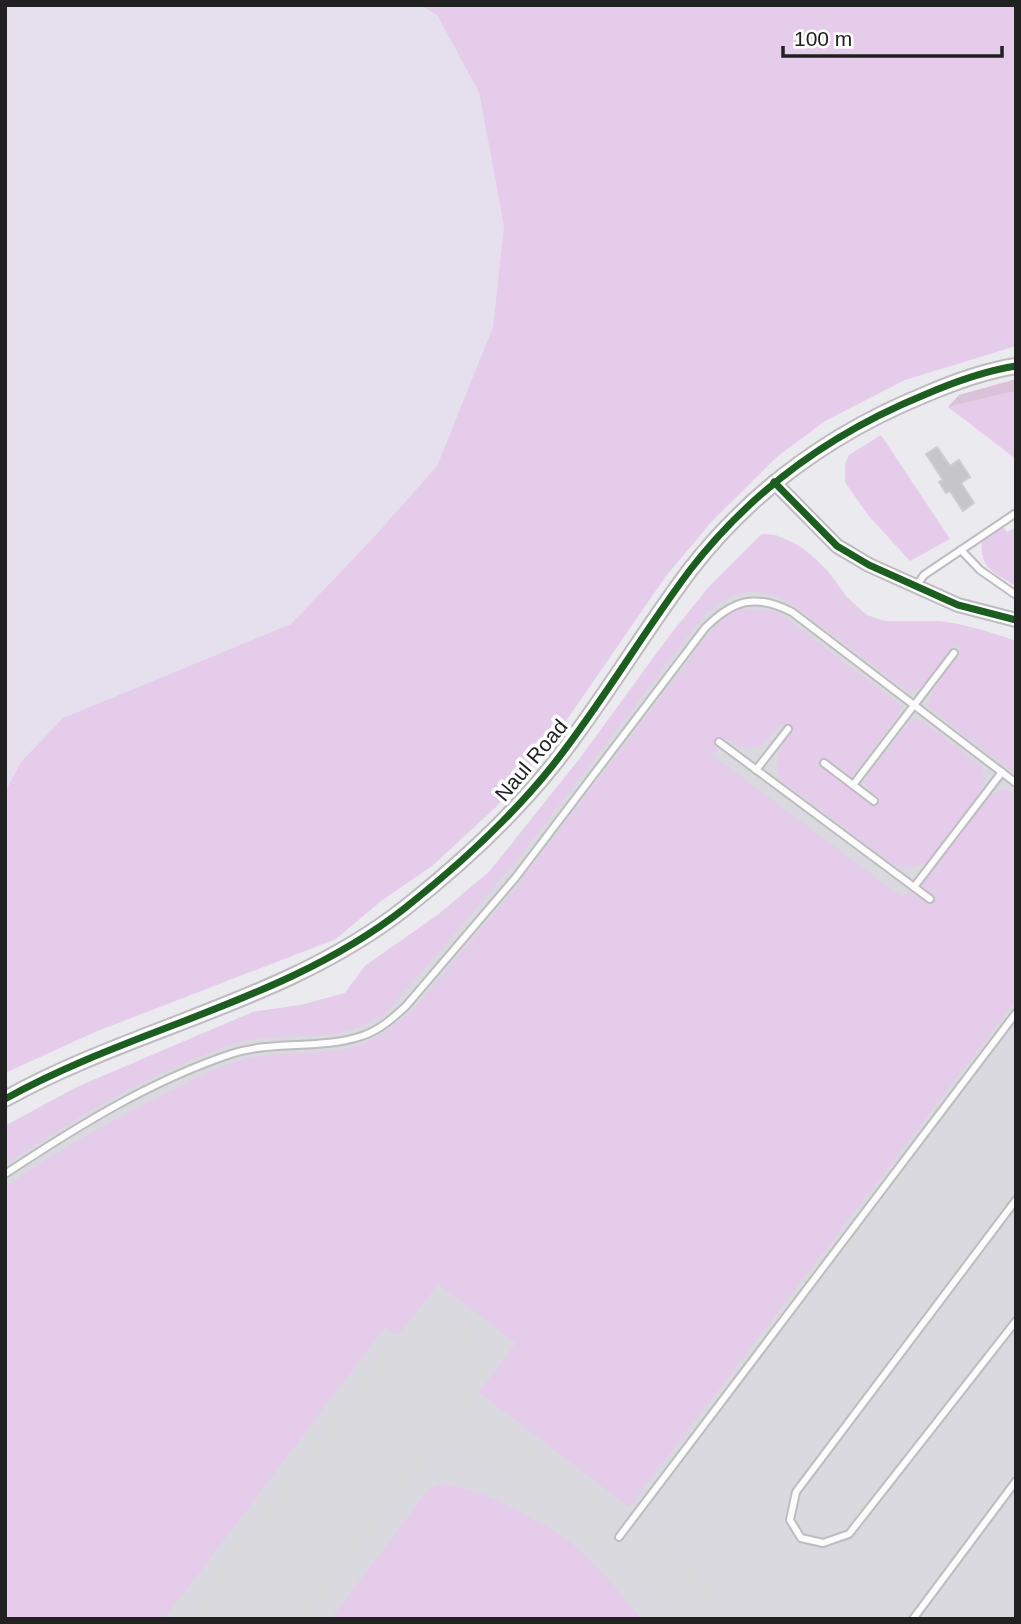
<svg xmlns="http://www.w3.org/2000/svg" width="1021" height="1624" viewBox="0 0 1021 1624" font-family="Helvetica,sans-serif">
  <style>
    .airport { fill: #d9d9df }
    .farmland { fill: #e5dfee }
    .grass { fill: #e5ccea }
    .forest { fill: #dac2d9 }
    .lines { fill: none; stroke-linecap: round; stroke-linejoin: round }
    .taxiway { stroke: #dadadd; stroke-width: 38 }
    .runway { stroke: #dadadd; stroke-width: 98 }
    .building { fill: #c6c6ca; stroke: #ccccd2; stroke-width: 2 }
    .service-casing { stroke: #bdbdbf; stroke-width: 10 }
    .minor-casing { stroke: #bdbdbf; stroke-width: 16 }
    .tertiary-casing { stroke: #bdbdbf; stroke-width: 18 }
    .service { stroke: #fcfcfd; stroke-width: 6 }
    .minor { stroke: #fcfcfd; stroke-width: 12 }
    .tertiary { stroke: #fcfcfd; stroke-width: 14 }
    .cycleway-casing { stroke: #fff; stroke-width: 11 }
    .cycleway { stroke: #1b5e20; stroke-width: 7 }
    .labels { text-anchor: middle; dominant-baseline: central; stroke-width: 7; stroke-linejoin: round; paint-order: stroke }
    .street-label { font-size: 21px; fill: #212121; stroke: #fff }
  </style>
  <rect width="100%" height="100%" fill="#eaeaef"/>
  <!-- airport -->
  <path class="airport" d="M762 534 776 535 801 547 827 570 847 597 867 615 884 621H940L1016 641V1619H5V1126L77 1087 253 1012 301 1005 345 993 365 966 439 914 490 871 581 757 670 635 709 587Z"/>
  <!-- farmland -->
  <path class="farmland" d="M5 5H420L437 15 479 92 504 225 493 327 437 466 375 536 291 624 63 718 21 762 5 792Z"/>
  <!-- grass -->
  <g class="grass">
    <path d="M420 5H1016V346L905 380 825 421 778 456 713 520 666 576 546 750 496 807 432 866 381 901 336 939 95 1032 5 1073V792L21 762 63 718 291 624 375 536 437 466 493 327 504 226 479 92 437 15Z"/>
    <path d="M1016 391V459L948 407Z"/>
    <path d="M881 435 950 539 910 561 868 515 845 482V464L849 455Z"/>
    <path d="M1003 527 1007 532 1016 527V586C996 573 979 569 982 542Z"/>
    <path d="M762 534C788 535 813 553 829 574 840 588 852 608 869 616 891 626 915 620 938 621 961 623 994 633 1016 641V774L932 710 929 705 932 691 962 650 955 645 924 685 910 693C885 674 860 655 836 637 791 603 756 567 704 615L518 859 387 1012C375 1020 362 1027 348 1031 312 1040 273 1032 237 1043 159 1067 73 1119 5 1165V1126L77 1087 253 1012 301 1005 345 993 365 966 439 914 490 871 581 757 670 635 709 587Z"/>
    <path d="M742 609 773 611 786 618 903 707 887 731 852 776 828 759 821 766 871 804 877 796C870 791 864 787 866 777L911 721 919 719 981 766 985 778 981 791 928 861 911 868 893 865 779 778C773 758 780 748 792 733L781 724 760 747 743 749 725 738 712 755 903 898 907 893H915L990 796 997 791 1005 789 1016 795V1000L629 1507 479 1392 516 1343 438 1284 398 1336 385 1327 164 1619H5V1187C55 1152 107 1123 161 1096 183 1085 205 1073 228 1064 263 1050 302 1056 339 1050 368 1046 391 1030 412 1011L516 888 715 626 727 614Z"/>
    <path d="M441 1484C482 1488 539 1519 572 1544 597 1563 621 1594 641 1619H331L429 1489Z"/>
  </g>
  <!-- forest -->
  <path class="forest" d="M1016 379V391L948 407 959 395Z"/>
  <g class="lines">
    <!-- taxiway -->
    <path class="taxiway" d="M365 1459C413 1435 444 1416 497 1443L674 1579 696 1604 703 1619"/>
    <!-- runway -->
    <path class="runway" d="M244 1619 434 1368"/>
  </g>
  <!-- building -->
  <path class="building" d="M937 447 950 466 959 460 970 477 961 483 974 503 963 511 950 491 946 493 939 482 943 480 926 454Z"/>
  <g class="lines">
    <!-- service casing -->
    <g class="service-casing">
      <g id="service">
        <path d="M961 550 980 570 1016 595"/>
        <path d="M916 586 924 575 1016 513"/>
        <path d="M719 742 930 899"/>
        <path d="M824 763 874 801"/>
        <path d="M756 770 788 729"/>
        <path d="M853 785 954 653"/>
        <path d="M914 887 1002 772"/>
        <path d="M5 1174C76 1127 150 1081 231 1054 273 1040 320 1050 362 1036 380 1030 393 1018 406 1006L516 877 705 628C733 600 755 593 792 612L1016 783"/>
        <path d="M1016 1200 796 1492 790 1520 801 1538 823 1543 849 1534 1016 1321"/>
        <path d="M619 1537 1016 1013"/>
        <path d="M913 1619 1016 1481"/>
      </g>
    </g>
    <!-- minor casing -->
    <g class="minor-casing">
      <path id="minor" d="M774 482 837 546 869 565 958 605 1016 620"/>
    </g>
    <!-- tertiary casing -->
    <g class="tertiary-casing">
      <path id="tertiary" d="M5 1099C134 1027 287 1001 405 908 458 866 510 819 553 765 602 703 642 634 690 570 752 490 831 433 924 395 954 382 984 371 1016 366"/>
    </g>
    <!-- service -->
    <use href="#service" class="service"/>
    <!-- minor -->
    <use href="#minor" class="minor"/>
    <!-- tertiary -->
    <use href="#tertiary" class="tertiary"/>
    <!-- cycleway casing -->
    <g class="cycleway-casing">
      <g id="cycleway">
        <path d="M774 482 837 546 869 565 958 605 1016 620"/>
        <path d="M5 1099C134 1027 287 1001 405 908 458 866 510 819 553 765 602 703 642 634 690 570 752 490 831 433 924 395 954 382 984 371 1016 366"/>
      </g>
    </g>
    <!-- cycleway -->
    <use href="#cycleway" class="cycleway"/>
  </g>
  <g class="labels">
    <!-- street labels -->
    <g class="street-label">
      <text transform="translate(531 760) rotate(-50)">Naul Road</text>
    </g>
  </g>
  <!-- border -->
  <rect width="1021" height="1624" fill="none" stroke="#212121" stroke-width="14"/>
  <!-- scale -->
  <path d="M783 46v10h219v-10" fill="none" stroke="#212121" stroke-width="3.5"/>
  <text x="794" y="46" font-size="21" fill="#212121" stroke="#ffffff" stroke-width="5" paint-order="stroke">100 m</text>
</svg>
